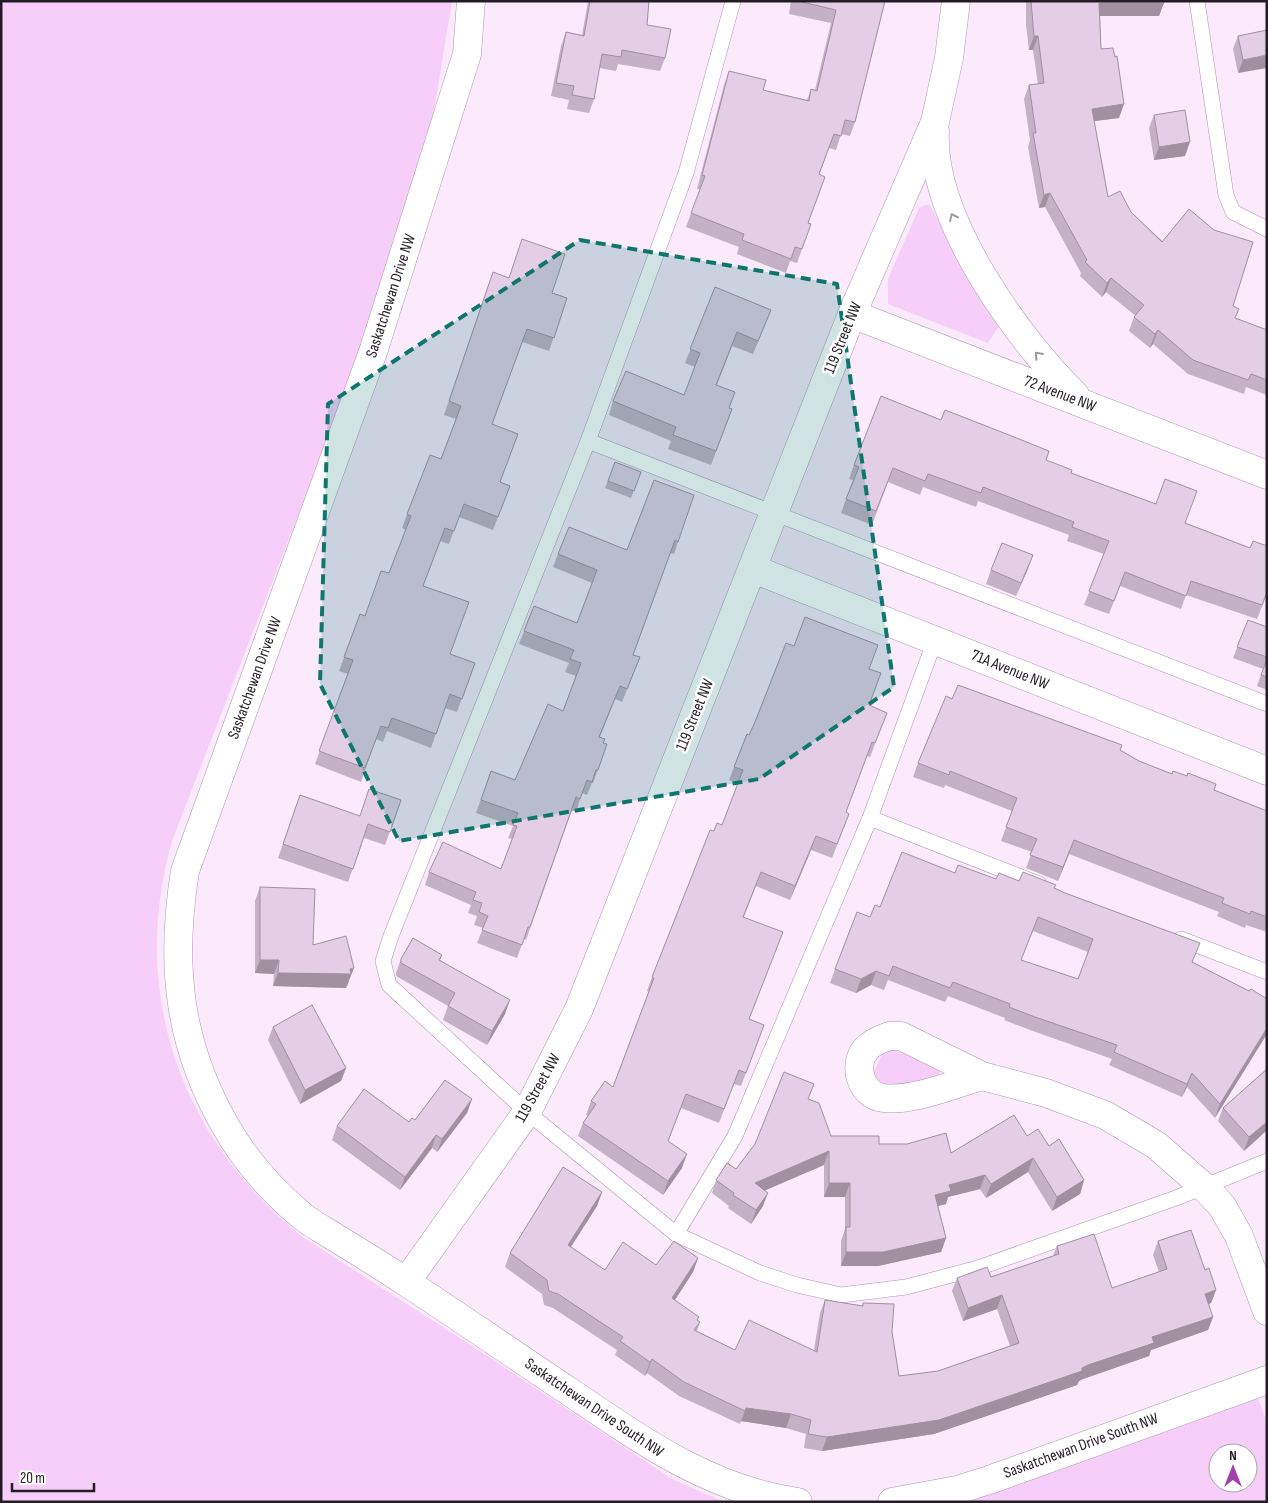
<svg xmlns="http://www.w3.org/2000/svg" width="1268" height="1503" viewBox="0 0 1268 1503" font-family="'Sofia Sans Condensed',sans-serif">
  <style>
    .green { fill: #f7cefa; fill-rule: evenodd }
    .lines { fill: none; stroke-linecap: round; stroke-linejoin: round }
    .lane-casing { stroke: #ad98ae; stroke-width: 16 }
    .street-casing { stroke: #ad98ae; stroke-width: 29 }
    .lane { stroke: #fff; stroke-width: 15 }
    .street { stroke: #fff; stroke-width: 28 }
    .wall { fill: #c4b1c5; fill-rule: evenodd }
    .shaded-wall { fill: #a090a0 }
    .building { fill: #e4cee5; stroke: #a090a0; fill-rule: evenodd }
    .oneway { stroke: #9c999c }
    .marked { fill: #0f766e; fill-opacity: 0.2; stroke: #0f766e; stroke-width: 4; stroke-dasharray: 10 6; stroke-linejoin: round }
    .labels { text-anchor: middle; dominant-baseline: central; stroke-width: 5; stroke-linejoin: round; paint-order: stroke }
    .street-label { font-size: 16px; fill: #241c24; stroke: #fff }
  </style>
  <rect width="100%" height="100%" fill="#fbe9fc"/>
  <!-- green -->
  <g class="green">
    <path d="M1 1H452L432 123 383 296 172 841C129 993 180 1137 301 1236L480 1351 672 1479 724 1502H1Z"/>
    <path d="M925 205H930L961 266 999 326 988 343 888 304V279L919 208Z"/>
    <path d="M890 1049 907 1054 939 1070 940 1074 897 1090 880 1087 873 1074 883 1052Z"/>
    <path d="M1258 1398 1267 1423V1502H961ZM1218 1453H1248V1483H1218Z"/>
  </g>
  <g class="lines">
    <!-- lane casing -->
    <g class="lane-casing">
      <g id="lane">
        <path d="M733 1 686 173 588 441 391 936 383 961 389 985 527 1112 676 1234 760 1273 797 1285 841 1295 906 1287 978 1268 1176 1198 1267 1161"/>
        <path d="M1197 1 1226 195 1233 212 1267 229"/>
        <path d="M588 441 1267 704"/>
        <path d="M870 818 1039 884"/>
        <path d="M1181 939 1267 972"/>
        <path d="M676 1234 735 1136 870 818 935 640"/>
      </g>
    </g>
    <!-- street casing -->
    <g class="street-casing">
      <g id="street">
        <path d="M471 1 467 54 374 349 185 871C170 964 178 1044 226 1127 245 1160 271 1190 301 1215 310 1223 322 1229 333 1236 357 1251 382 1266 406 1282 461 1318 516 1356 570 1392 641 1440 710 1490 798 1502"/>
        <path d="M935 131C930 217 1016 337 1075 395"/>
        <path d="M852 314 1267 475"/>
        <path d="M753 569 1267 771"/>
        <path d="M889 1036H901L982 1076C954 1084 912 1102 883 1098 861 1095 852 1066 866 1049 871 1043 881 1039 889 1036Z"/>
        <path d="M982 1076 1046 1093 1105 1115 1156 1145 1204 1187 1222 1206 1239 1236 1267 1311"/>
        <path d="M406 1282 527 1112 579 1009 852 314 935 122 949 58 956 1"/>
        <path d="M892 1502 957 1490 989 1480 1267 1380"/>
      </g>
    </g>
    <!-- lane -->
    <use href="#lane" class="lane"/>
    <!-- street -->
    <use href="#street" class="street"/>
  </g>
  <!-- wall -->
  <g class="wall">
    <path d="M580 1H649L647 25 665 58 660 71 618 64 616 71 599 68 594 99 589 113 567 109 569 100 551 96 561 46 566 32 582 35 588 2Z"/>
    <path d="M791 1H885L855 122 850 136 841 134 836 150 829 148 819 175 808 223 811 224 797 263 790 261 786 273 737 254 739 247 686 227 700 189H697L724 85 729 71 763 90 807 100 811 89 815 90 831 23 789 14Z"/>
    <path d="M1026 1H1164L1159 16H1100L1101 49 1119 118 1094 121 1108 197 1131 212 1233 306 1235 318 1267 330V395L1246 387 1244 394 1188 374 1153 344 1150 348 1129 331 1134 317 1136 316 1106 292 1102 297 1080 276 1081 273 1045 207 1039 208 1028 147 1030 140 1024 99 1029 85 1038 84 1033 50H1029L1026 25Z"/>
    <path d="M1267 30 1238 73 1233 49 1238 36Z"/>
    <path d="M1154 115 1185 156 1154 160 1149 128Z"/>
    <path d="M493 272 567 298 549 351 522 342 492 424 500 482 510 486 493 530 459 517 449 544 440 541 423 586 450 654 475 663 457 712 445 708 431 748 387 731 383 742 376 739 361 782 315 764 348 674 339 671 360 614 365 616 389 573 406 530 402 528 407 514 441 459 456 419 444 415Z"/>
    <path d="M715 287 766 323 753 354 732 346 717 385 729 408 732 409 711 465 668 449 671 441 609 415 613 401 684 395 695 367 685 363Z"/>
    <path d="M941 420 1046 460 1071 473 1185 523 1250 548 1267 546V594L1257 619 1186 595 1181 609 1120 586 1109 614 1084 605 1104 554 1067 541 1069 535 978 501 976 507 923 487 920 495 888 482 872 525 841 513 853 480 849 479 854 465Z"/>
    <path d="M615 462 641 472 631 498 605 488Z"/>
    <path d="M654 480 678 542 674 554 670 553 633 655 640 657 622 702 615 699 600 737 603 743 607 744 593 783H592L587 795 582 793 576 812 572 810 526 940 524 939 517 958 477 943 483 928 474 925 477 916 468 913 471 905 425 885 429 872 501 869 512 839 508 838 513 826 476 813 491 771 515 780 563 711 576 676 565 672 569 663 519 644 534 606 577 623 592 583 553 567 558 554 627 550Z"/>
    <path d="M1033 555 1016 596 986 584 991 570Z"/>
    <path d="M1248 620 1267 627V690L1257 686 1263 669 1233 658Z"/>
    <path d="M870 669 869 706 887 713 870 757 867 756 846 812 849 814 832 858 811 850 790 900 756 886 744 917 749 1019 764 1025 741 1086 734 1084 719 1123 681 1108 668 1142 682 1168 663 1195 578 1136 583 1123 588 1116 586 1115 591 1101 613 1087 649 992 647 991 652 977 714 831 722 825 738 784 729 780 747 734 749 735Z"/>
    <path d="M952 699 1120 750 1139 761 1267 811V932L1246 925 1245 928 1217 916 1219 912 1069 854 1058 881 1026 868 1032 852 1001 841 1012 811 945 785 944 788 913 777 918 763Z"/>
    <path d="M300 795 360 816 401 800 385 845 364 838 348 882 278 858Z"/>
    <path d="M955 873 996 879 1019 881 1054 888 1192 962 1249 991 1267 999 1215 1118 1187 1087 1182 1097 1109 1065 1112 1059 1030 1030 1004 1020 1005 1018 948 996 945 1002 888 980 884 990 871 985 856 993 830 983 835 969 870 917 880 907ZM1033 931 1088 952 1078 979 1021 960Z"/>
    <path d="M260 887 313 945 349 982 346 988 273 986 274 974 255 973V901Z"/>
    <path d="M442 955 440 960 505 1014 487 1045 443 1020 448 1006 396 976V973L401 959Z"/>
    <path d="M273 1027 346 1068 341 1081 300 1104 268 1040Z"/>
    <path d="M1267 1069V1132L1266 1131 1244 1151 1218 1121 1223 1108Z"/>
    <path d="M472 1099 467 1113 437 1152 432 1148 400 1190 332 1140 337 1126 409 1122 415 1120Z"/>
    <path d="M808 1099 831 1136 879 1144 951 1153 1027 1136 1049 1146 1084 1180 1080 1194 1052 1211 1028 1172 986 1198 980 1189 948 1197 946 1204 938 1206 946 1238 941 1252 878 1266H841V1241L845 1229V1197H824V1165L765 1190 763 1206 751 1224 728 1208 729 1206 712 1193 716 1180 736 1169Z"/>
    <path d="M602 1192 597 1206 571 1247 605 1270 656 1265 698 1258 693 1272 675 1300 700 1322 697 1331 735 1350H814L820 1313 825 1300 862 1306 863 1303 892 1332 899 1376 938 1371 1010 1346 997 1309 963 1321 952 1291 957 1278 991 1277 1053 1256 1057 1246 1112 1288 1159 1272 1153 1255 1158 1241 1205 1270 1216 1290 1211 1303 1208 1305 1213 1317 1208 1330 1151 1350 1149 1356 1083 1379 1079 1381 1077 1385 934 1434 822 1451 804 1448 806 1434 786 1428 741 1421 740 1424 679 1396 647 1373 645 1376 615 1355 617 1350 553 1308 544 1305 542 1294 505 1267 510 1253Z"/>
  </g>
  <!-- shaded-wall -->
  <g class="shaded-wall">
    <path d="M1099 3H1164L1159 16H1094Z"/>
    <path d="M1034 36H1038L1033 50H1029Z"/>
    <path d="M1267 55V68L1238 73 1243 60Z"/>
    <path d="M1124 104 1119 118 1087 122 1092 109Z"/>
    <path d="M1190 142 1185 156 1154 160 1159 147Z"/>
    <path d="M1050 193 1045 207 1039 208 1044 195Z"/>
    <path d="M1111 278 1106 292 1102 297 1107 283Z"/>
    <path d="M1158 330 1153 344 1150 348 1155 334Z"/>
    <path d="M1033 555 1028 569 1016 596 1021 583Z"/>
    <path d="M816 836 811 850 790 900 795 886Z"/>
    <path d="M1074 840 1069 854 1058 881 1063 867Z"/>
    <path d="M260 960H279L274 974 255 973Z"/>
    <path d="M354 968 346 988 273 986 278 973 350 969Z"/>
    <path d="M876 971 871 985 856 993 861 979Z"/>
    <path d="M510 1000 505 1014 487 1045 492 1031Z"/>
    <path d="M1267 1028V1034L1215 1118 1220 1104Z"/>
    <path d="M346 1068 341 1081 300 1104 305 1090Z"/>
    <path d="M1192 1073 1187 1087 1182 1097 1187 1084Z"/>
    <path d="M472 1099 467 1113 437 1152 442 1139Z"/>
    <path d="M1267 1122V1129L1266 1131 1244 1151 1249 1137Z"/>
    <path d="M436 1135 432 1148 400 1190 405 1177Z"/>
    <path d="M829 1151 824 1165 750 1197 755 1183Z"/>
    <path d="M687 1154 682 1168 663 1195 668 1181Z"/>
    <path d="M1033 1158 1028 1172 986 1198 991 1184Z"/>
    <path d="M985 1175 980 1189 948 1197 946 1204 930 1208 935 1195 949 1185Z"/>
    <path d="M1084 1180 1080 1194 1052 1211 1057 1197Z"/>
    <path d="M829 1183H850L845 1197H824Z"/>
    <path d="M602 1192 597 1206 563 1259 568 1245Z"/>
    <path d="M768 1193 763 1206 751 1224 756 1210Z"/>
    <path d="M946 1238 941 1252 878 1266H841L846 1252Z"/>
    <path d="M698 1258 693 1272 667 1312 672 1298Z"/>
    <path d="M1216 1290 1211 1303 1200 1308 1205 1294Z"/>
    <path d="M1002 1295 997 1309 963 1321 968 1308Z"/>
    <path d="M1213 1317 1208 1330 1151 1350 1149 1356 1083 1379 1079 1381 1077 1385 934 1434 822 1451 827 1437 1082 1368 1152 1337Z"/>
    <path d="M652 1359 647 1373 645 1376 650 1362Z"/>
    <path d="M746 1408 791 1414 786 1428 741 1421 740 1424Z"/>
  </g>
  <!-- building -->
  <g class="building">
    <path d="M590 1H649L647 25 671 29 665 58 622 50 621 57 602 54 594 99 572 95 574 86 556 83 566 32 584 36Z"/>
    <path d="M798 1H885L855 122 845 120 841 136 834 134 819 174 825 177 808 223 811 224 802 249 795 247 791 259 742 240 744 234 691 213 705 176 702 175 729 71 766 80 763 90 809 101 811 89 817 91 836 10Z"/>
    <path d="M1031 1H1164V3H1099L1101 49 1113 48 1115 57 1117 56 1124 104 1092 109 1108 197 1120 191 1131 212 1162 242 1189 209 1214 230 1253 242 1233 306 1239 309 1235 318 1267 330V380L1251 374 1248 380 1193 360 1158 330 1155 334 1134 317 1144 305 1111 278 1107 283 1085 262 1087 260 1050 193 1044 195 1033 133H1036L1029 85 1044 83 1038 36H1034Z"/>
    <path d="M1267 30V55L1243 60 1238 36Z"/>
    <path d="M1185 110 1190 142 1159 147 1154 115Z"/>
    <path d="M522 239 565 254 552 293 567 298 554 338 527 329 492 424 518 434 500 482 510 486 498 517 464 504 454 531 445 528 423 586 469 602 450 654 475 663 462 699 450 694 436 734 392 718 388 728 381 726 365 768 319 751 353 660 344 657 360 614 365 616 381 571 389 573 411 516 407 514 430 455 441 459 461 406 449 401 493 272 509 278Z"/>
    <path d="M715 287 771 310 758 341 737 332 716 385 735 392 729 408 732 409 716 451 673 435 676 427 613 401 626 371 684 395 700 353 690 349Z"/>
    <path d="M881 396 941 420 945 410 1004 433 1049 451 1046 460 1072 470 1071 473 1156 504 1165 479 1197 491 1185 523 1250 548 1253 541 1267 546V592L1262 605 1191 581 1186 596 1125 572 1114 601 1089 591 1109 541 1072 527 1074 522 983 487 981 493 928 474 925 481 893 468 876 511 846 499 859 467 854 465Z"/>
    <path d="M615 462 641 472 634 491 608 481Z"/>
    <path d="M654 480 694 495 678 542 675 540 633 655 640 657 627 689 620 686 599 737 605 739 603 743 607 744 598 770H596L592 782 587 780 580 799 576 797 530 927H528L522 945 482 930 488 916 479 912 482 903 473 900 476 892 429 872 443 842 501 869 517 826 513 825 518 813 481 800 491 771 515 780 548 704 563 711 581 663 570 659 574 650 524 631 534 606 577 623 597 570 558 554 569 527 627 550Z"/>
    <path d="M1002 543 1033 555 1021 583 991 570Z"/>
    <path d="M805 617 878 645 869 669 881 673 869 705 887 713 875 743 872 742 846 812 849 814 837 844 816 836 795 886 761 872 743 917 783 932 749 1019 764 1025 746 1073 739 1070 724 1109 686 1094 668 1141 687 1154 668 1181 583 1123 596 1104 591 1101 605 1081 613 1087 654 978 652 977 699 858 710 830 714 831 717 823 722 825 743 770 734 767 747 734 749 735 755 722 786 643 794 646Z"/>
    <path d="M1248 620 1267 627V657L1237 647Z"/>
    <path d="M1267 659V677L1261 675Z"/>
    <path d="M958 685 1122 745 1120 750 1139 761 1172 774 1173 771 1187 776 1188 773 1216 784 1214 790 1267 811V917L1251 911 1250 914 1222 903 1224 898 1074 840 1063 867 1030 855 1037 839 1006 827 1017 798 950 771 949 775 918 763 946 696 952 699Z"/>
    <path d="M369 789 401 800 390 832 368 824 353 869 283 844 300 795 360 816Z"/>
    <path d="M902 852 955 873 958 865 996 879 999 873 1019 881 1023 872 1056 885 1054 888 1065 893 1200 943 1192 962 1249 991 1251 989 1267 999V1028L1220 1104 1192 1073 1187 1084 1114 1052 1117 1045 1035 1017 1009 1007 1010 1004 953 982 950 988 893 966 889 976 876 971 861 979 835 969 857 912 870 917 875 905 880 907ZM1038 917 1093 939 1078 979 1021 960Z"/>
    <path d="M260 887 315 889 313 945 346 936 354 968 350 969 351 974 278 973 279 960H260Z"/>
    <path d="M413 938 442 955 439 960 510 1000 492 1031 448 1006 455 993 401 963V959Z"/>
    <path d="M312 1005 346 1068 305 1090 273 1027Z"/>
    <path d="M1267 1069V1122L1249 1137 1223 1108Z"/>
    <path d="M784 1072 814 1084 808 1099 819 1103 831 1136H879V1144H907L946 1133 951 1153 1014 1115 1027 1136 1038 1129 1049 1146 1059 1139 1084 1180 1057 1197 1033 1158 991 1184 985 1175 949 1185 951 1191 935 1195 946 1238 883 1252H846V1227H850V1183H829V1151L755 1183 768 1193 756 1210 733 1195 734 1193 716 1180 727 1163 736 1169 755 1144Z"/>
    <path d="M445 1080 472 1099 442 1139 436 1135 405 1177 337 1126 364 1089 409 1122 412 1118 415 1120Z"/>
    <path d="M563 1167 602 1192 568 1245 605 1270 623 1242 656 1265 674 1241 698 1258 672 1298 699 1317 697 1320 700 1322 694 1330 735 1350 749 1320 817 1352 825 1300 863 1306V1303L894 1304 892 1332 899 1376 938 1371 1019 1343 1002 1295 968 1308 957 1278 987 1267 991 1277 1059 1254 1057 1246 1094 1234 1112 1288 1167 1269 1158 1241 1191 1230 1205 1270 1209 1268 1216 1290 1205 1294 1213 1317 1152 1337 1154 1343 1088 1365 1082 1368V1371L939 1420 827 1437 808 1434 811 1420 791 1414 746 1408 745 1411 684 1382 652 1359 650 1362 620 1341 623 1337 558 1294 549 1291 547 1280 510 1253Z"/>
  </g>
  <!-- one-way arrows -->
  <defs><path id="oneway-chevron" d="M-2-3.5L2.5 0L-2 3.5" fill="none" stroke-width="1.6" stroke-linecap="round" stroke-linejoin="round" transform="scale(1.25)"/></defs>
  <g class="oneway">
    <use href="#oneway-chevron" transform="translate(953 217) rotate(-115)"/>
    <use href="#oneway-chevron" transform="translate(1038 355) rotate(-131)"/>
  </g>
  <!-- marked area -->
  <path class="marked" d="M580 240 837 284 894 687 759 779 399 841 320 684 328 404Z"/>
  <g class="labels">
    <!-- street labels -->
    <g class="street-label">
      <text transform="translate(391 296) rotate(-72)">Saskatchewan Drive NW</text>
      <text transform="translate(843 338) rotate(-68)">119 Street NW</text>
      <text transform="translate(1060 394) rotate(21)">72 Avenue NW</text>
      <text transform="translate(1010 670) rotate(22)">71A Avenue NW</text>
      <text transform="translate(255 678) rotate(-70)">Saskatchewan Drive NW</text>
      <text transform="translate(695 715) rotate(-68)">119 Street NW</text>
      <text transform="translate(538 1088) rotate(-61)">119 Street NW</text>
      <text transform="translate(594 1408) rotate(34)">Saskatchewan Drive South NW</text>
      <text transform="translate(1081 1446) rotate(-20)">Saskatchewan Drive South NW</text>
    </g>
  </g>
  <!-- border -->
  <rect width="1268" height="1503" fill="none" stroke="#241c24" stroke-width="5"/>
  <!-- north arrow -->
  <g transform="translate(1233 1468)"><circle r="24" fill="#ffffff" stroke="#a7a4a7"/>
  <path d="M0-4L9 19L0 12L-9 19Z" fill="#a141a9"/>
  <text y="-8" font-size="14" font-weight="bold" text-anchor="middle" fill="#241c24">N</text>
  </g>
  <!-- scale -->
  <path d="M12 1483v8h82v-8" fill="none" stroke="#241c24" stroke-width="2.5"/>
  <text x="20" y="1483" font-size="15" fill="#241c24" stroke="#ffffff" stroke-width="4" paint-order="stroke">20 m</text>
</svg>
